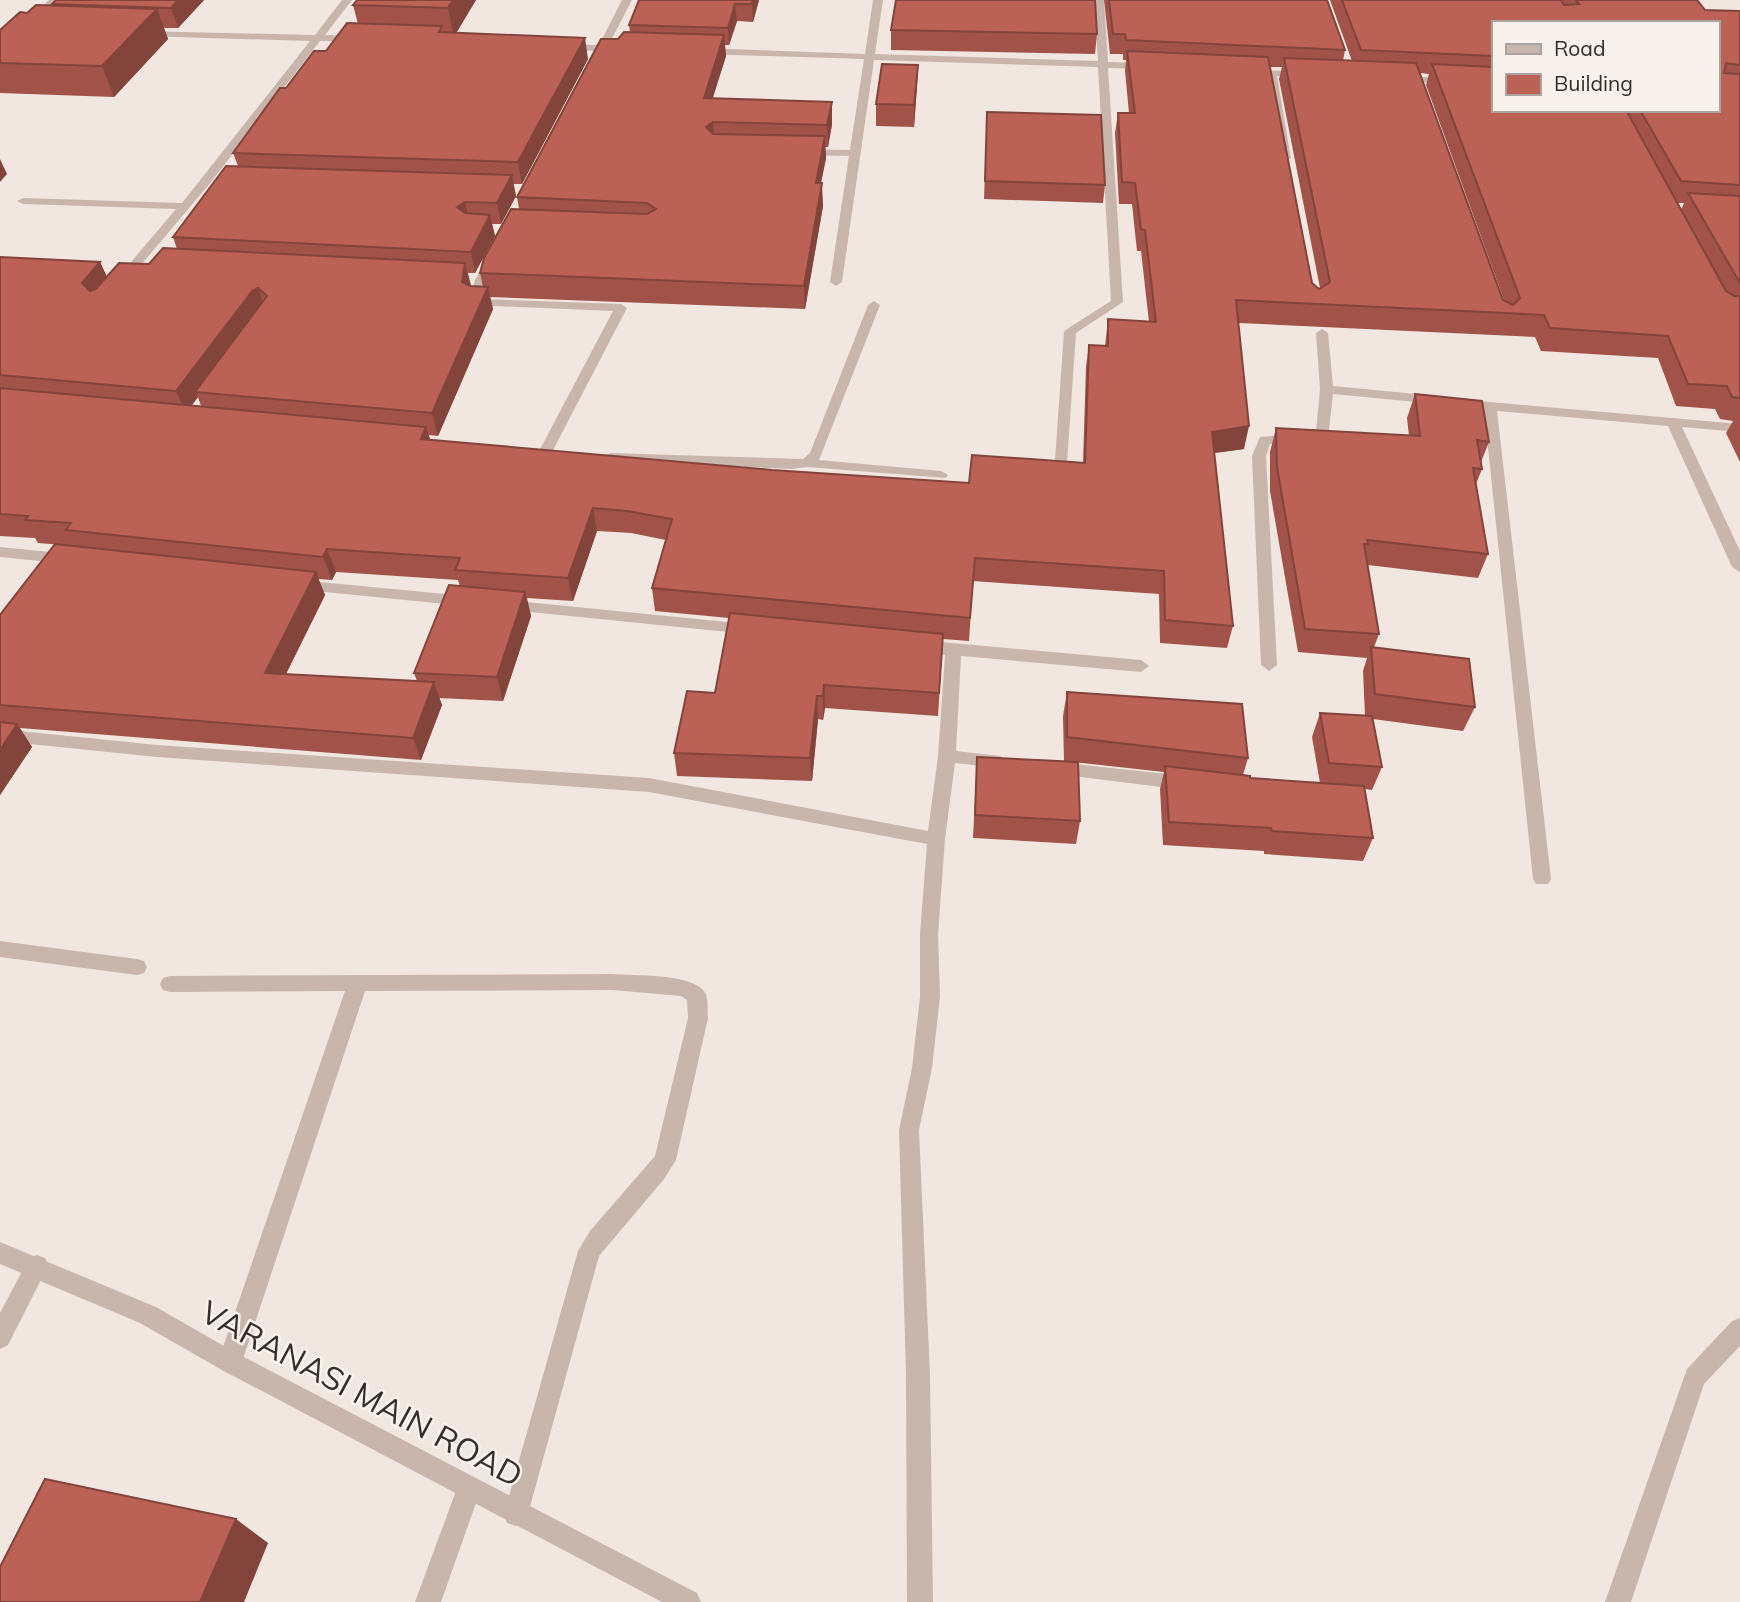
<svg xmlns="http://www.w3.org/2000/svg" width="1740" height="1602" viewBox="0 0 1740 1602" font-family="Mulish,sans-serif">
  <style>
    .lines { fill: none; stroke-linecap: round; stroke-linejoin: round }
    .service { fill: #c8b6ad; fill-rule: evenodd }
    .minor { fill: #c8b6ad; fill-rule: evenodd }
    .tertiary { fill: #c8b6ad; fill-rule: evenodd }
    .wall { fill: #a15349; fill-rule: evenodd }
    .shaded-wall { fill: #83443c }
    .building { fill: #bb6155; stroke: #83443c; stroke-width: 2 }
    .labels { text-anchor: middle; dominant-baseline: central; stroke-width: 5; stroke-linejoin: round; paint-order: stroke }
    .near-street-label { font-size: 32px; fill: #372d2b; stroke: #f9f2ec }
  </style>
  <rect width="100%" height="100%" fill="#f1e7e0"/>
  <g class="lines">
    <!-- service -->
    <path class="service" d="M37 1255 45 1258 48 1266 8 1345 0 1349V1313L29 1258Z"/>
    <!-- minor -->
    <g class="minor">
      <path d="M49 0H59L0 52V44Z"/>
      <path d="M342 0H352L325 35 359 36 362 37V41H320L211 182 125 284 115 281 176 209 23 204 17 201 23 198 182 203 310 41 142 36 137 33 139 31 315 35Z"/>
      <path d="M622 0H632L608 46 621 47V51H605L598 59 593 56 596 51 559 49V45L562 44 599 45Z"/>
      <path d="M873 0H883L875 54 1098 61 1094 0H1104L1108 62 1150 63 1155 66 1150 69 1108 68 1123 302 1076 333 1066 477 1061 478 1054 474 1064 331 1111 301 1098 67 874 60 842 282 836 286 830 282 849 156 801 155 796 152 801 149 850 150 864 59 702 54 697 51 702 48 865 54Z"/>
      <path d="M1244 70 1304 71 1309 74 1304 77 1277 76 1291 159 1282 157 1267 76 1244 74Z"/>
      <path d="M1398 76 1493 79V85L1394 81 1393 79Z"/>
      <path d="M492 257 498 261 487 280 482 299 621 304 627 308 550 456 545 457 538 453 613 311 471 305 469 302 475 280 488 258Z"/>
      <path d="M874 301 880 305 819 460 941 471 948 475 946 478 807 467 792 469 610 461 603 457 610 453 803 459 810 453 868 305Z"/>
      <path d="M1322 329 1328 333 1333 386 1437 396 1444 400 1437 404 1333 394 1328 439 1270 444 1266 456 1277 665 1269 671 1261 665 1252 456 1260 437 1316 432 1320 389 1316 333Z"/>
      <path d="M1479 401 1740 424V432L1682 427 1740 551V572L1732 567 1668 426 1497 411 1551 879 1548 884H1536L1533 879 1484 409 1472 405Z"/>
      <path d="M0 547 70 554 77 559 70 564 0 557Z"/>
      <path d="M299 580 466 596 474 601 466 606 294 589 291 585 294 581Z"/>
      <path d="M505 600 748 624 756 629 748 634 500 609 497 605Z"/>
      <path d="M919 640 1141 660 1149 666 1141 672 961 656 956 751 1000 756 1009 762 1000 768 955 763 945 839 938 934 940 997 932 1068 919 1130 930 1375 933 1602H907L906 1375 899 1130 912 1068 920 997V934L927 844 649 792 157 757 0 741V729L157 745 649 778 928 831 938 756 945 655 913 650 911 646 913 642Z"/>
      <path d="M1056 762 1185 776 1194 783 1185 790 1056 774 1047 768Z"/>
      <path d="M0 941 137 959 144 961 147 967 144 973 137 975 0 957Z"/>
      <path d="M612 974C634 976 690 973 704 991 709 997 707 1010 708 1018L676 1160 664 1179 599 1256 528 1514 525 1523 516 1526 507 1523 504 1514 578 1251 590 1231 655 1156 688 1018 687 1000 681 996 612 990 365 991 242 1362 238 1370 230 1374 222 1370 218 1362 345 991 170 992 163 990 160 984 163 978 170 976Z"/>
      <path d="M469 1477 478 1480 481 1489 441 1602H415L460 1480Z"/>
    </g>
    <!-- tertiary -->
    <g class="tertiary">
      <path d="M0 1242 156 1307 238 1354 697 1593 701 1602H662L222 1370 140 1323 0 1264Z"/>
      <path d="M1740 1318V1346L1704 1384 1631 1602H1605L1687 1369 1732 1321Z"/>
    </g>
  </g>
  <!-- wall -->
  <g class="wall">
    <path d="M56 0H204L178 28H164L168 39 114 97 0 93V30L27 13 52 6V4Z"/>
    <path d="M357 0H476L456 32 588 59 522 184H513L516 196 501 224H492L495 236 475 273H468L470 286 483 287 480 273 519 209 517 197 618 39 630 32 629 25 759 0 753 22 737 21 729 45H725L726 56 712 98 832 124 828 147H825L826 158 821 183 823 206 805 309 490 297 493 309 438 436 429 435 430 440 772 470 969 483 1083 463 1086 367 1089 345 1105 346 1108 319 1149 322 1141 251H1137L1132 204H1119L1115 133 1118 113H1129L1125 71 1126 60H1123V54H1110L1104 0H1327L1345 50 1343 61H1352L1330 0H1697L1705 10 1740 11V462L1726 433 1733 421 1720 419 1715 409 1676 406 1658 358 1541 351 1535 337 1239 323 1244 449 1214 453 1233 626 1227 648 1160 643 1159 594 973 581 969 641 943 639 938 716 825 708 823 720 818 719 812 781 677 776 674 753 715 693 729 618 655 611 652 588 666 540 631 533 597 531 573 601 527 598 531 616 503 701 439 698 442 705 421 760 20 728 32 747 0 795V615L75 546 38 543 35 538 0 536V257L100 262 107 277 149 264 177 249 173 237 238 166 233 153 286 88 358 24 353 5ZM1493 23 1717 110H1493ZM1270 67H1282L1279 79 1320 288 1319 289 1312 283ZM1420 73 1429 74 1426 85 1504 300H1503ZM1677 203H1684L1681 210ZM198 397 201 406 192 405ZM336 572 458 580 460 586 414 673 417 681 286 674 325 595 318 579 332 580Z"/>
    <path d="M891 30 1097 34 1095 54 891 50Z"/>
    <path d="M918 65 917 86 914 127 876 126V104Z"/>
    <path d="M987 112 1105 185 1103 203 984 199Z"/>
    <path d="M1415 394 1489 442 1481 462 1482 469 1476 484 1488 554 1478 578 1368 565 1379 634 1374 647 1475 707 1463 731 1373 719 1382 767 1372 790 1365 789 1373 838 1363 861 1264 854V851L1163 845 1160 789 1164 772 1064 761 1063 716 1067 692 1248 758 1243 775 1250 778 1320 783 1312 737 1320 713 1365 716 1363 671 1367 658 1298 652 1270 491V452L1276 428 1409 436 1407 418Z"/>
    <path d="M977 757 1080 821 1076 844 973 838Z"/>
  </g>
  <!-- shaded-wall -->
  <g class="shaded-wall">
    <path d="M178 0H204L178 28 171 8Z"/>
    <path d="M453 0H476L454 37 448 8Z"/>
    <path d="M753 0H759L753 22 752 4Z"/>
    <path d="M735 4 737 21 729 45 728 28Z"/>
    <path d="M157 9 168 39 114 97 102 66Z"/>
    <path d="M724 35 726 56 706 120 704 98Z"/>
    <path d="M585 38 588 59 522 184 518 162Z"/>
    <path d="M918 65 917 86 914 127V105Z"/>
    <path d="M832 102V124L828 147 827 125Z"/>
    <path d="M713 122 715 144 706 127Z"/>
    <path d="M825 136 826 158 816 206V183Z"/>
    <path d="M0 159 7 174 0 182Z"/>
    <path d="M512 175 516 196 501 224 497 203Z"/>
    <path d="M822 183 823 206 805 309 804 286Z"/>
    <path d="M465 202 470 223 457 207Z"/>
    <path d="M490 215 495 236 475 273 471 252Z"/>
    <path d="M100 262 110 284 92 305 82 283Z"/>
    <path d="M465 263 471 285 468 304 462 282Z"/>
    <path d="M488 287 493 309 438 436 432 413Z"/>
    <path d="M258 288 266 310 195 392 198 397 186 413 176 391 253 290Z"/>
    <path d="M1249 426 1244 449 1207 454 1212 432Z"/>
    <path d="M426 427 433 449 421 439Z"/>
    <path d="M593 508 597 531 573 601 568 578Z"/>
    <path d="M327 549 336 572 332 580 323 557Z"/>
    <path d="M316 572 325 595 275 696 265 673Z"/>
    <path d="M525 592 531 616 503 701 497 677Z"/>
    <path d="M434 682 442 705 421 760 413 738Z"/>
    <path d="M824 685 825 708 823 720V696Z"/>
    <path d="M817 696 818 719 812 781 810 758Z"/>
    <path d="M17 724 32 747 0 795V750Z"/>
    <path d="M236 1519 268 1543 244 1602H200Z"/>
  </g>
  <!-- building -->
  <g class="building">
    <path d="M56 0H178L171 8 52 4Z"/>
    <path d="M357 0H453L448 8 353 5Z"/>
    <path d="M639 0H753L752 4H735L728 28 629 25Z"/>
    <path d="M896 0H1095L1097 34 891 30Z"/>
    <path d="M1109 0H1327L1345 50 1126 40 1125 34H1113Z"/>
    <path d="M1342 0H1561L1564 5 1579 4 1576 0H1697L1705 10 1740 11V65L1726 63 1724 73 1740 74V185L1681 181 1640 110H1717V23H1493V56L1361 50Z"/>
    <path d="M36 5 157 9 102 66 0 63V30L20 12 27 13Z"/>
    <path d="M347 23 442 26 439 32 585 38 518 162 233 153 280 88H286L314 51H326Z"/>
    <path d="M624 32 724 35 704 98 832 102 827 125 713 122 706 127 713 134 825 136 816 183H822L804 286 480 273 484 258 511 209 647 214 656 209 647 203 517 197 601 39H618Z"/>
    <path d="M1127 51 1268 57 1312 283 1319 289 1330 282 1284 58 1416 63 1503 300 1513 305 1520 298 1432 64 1493 67V110H1626L1726 291 1734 296H1740V398L1732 397 1727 386 1688 384 1668 336 1550 328 1544 315 1236 300 1249 426 1212 432 1233 626 1165 620 1164 571 975 558 970 618 652 588 672 519 627 511 593 508 568 578 455 570 460 558 327 549 323 557 66 530 71 523 25 520 28 516 0 514V388L426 427 421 439 772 470 969 483 972 455 1085 463 1089 345 1108 346V319L1156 322 1145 230 1141 229 1135 183 1122 182 1118 113H1135Z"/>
    <path d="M882 64 918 65 914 105 876 104Z"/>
    <path d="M987 112 1101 115 1105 185 985 181Z"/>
    <path d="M226 166 512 175 497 203 465 202 457 207 465 213 490 215 471 252 173 237Z"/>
    <path d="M1688 193 1740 196V283Z"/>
    <path d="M163 248 465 263 462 282 470 286 488 287 432 413 195 392 267 296 258 288 253 290 176 391 0 375V257L100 262 82 283 90 291 96 289 119 263 149 264Z"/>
    <path d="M1415 394 1482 401 1489 442 1477 440 1482 469 1473 468 1488 554 1367 540 1368 544H1364L1379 634 1305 629 1277 467 1276 428 1420 436Z"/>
    <path d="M55 544 316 572 265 673 434 682 413 738 0 705V615Z"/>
    <path d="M449 585 525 592 497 677 414 673Z"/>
    <path d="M730 613 943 634 939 693 824 685 823 696H817L810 758 674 753 687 691 715 693Z"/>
    <path d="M1371 647 1469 659 1475 707 1375 694Z"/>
    <path d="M1067 692 1242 704 1248 758 1067 737Z"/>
    <path d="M1320 713 1372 716 1382 767 1329 763Z"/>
    <path d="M0 722 17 724 0 750Z"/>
    <path d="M977 757 1078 762 1080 821 975 815Z"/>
    <path d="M1165 766 1250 776V778L1364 786 1373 838 1272 831 1271 828 1169 822Z"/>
    <path d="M45 1479 236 1519 200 1602H0V1567Z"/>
  </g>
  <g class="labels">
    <!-- near-street labels -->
    <g class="near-street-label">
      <text transform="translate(362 1393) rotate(28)">VARANASI MAIN ROAD</text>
    </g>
  </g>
  <!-- legend -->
  <rect x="1492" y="21" width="228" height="91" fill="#f9f2ec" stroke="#aba39f" stroke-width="2"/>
  <rect x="1506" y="44" width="35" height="10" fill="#c8b6ad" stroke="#aba39f" stroke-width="2"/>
  <text x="1554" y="56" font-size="21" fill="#372d2b">Road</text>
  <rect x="1506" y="74" width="35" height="21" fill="#bb6155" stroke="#aba39f" stroke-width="2"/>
  <text x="1554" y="91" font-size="21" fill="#372d2b">Building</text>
</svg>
